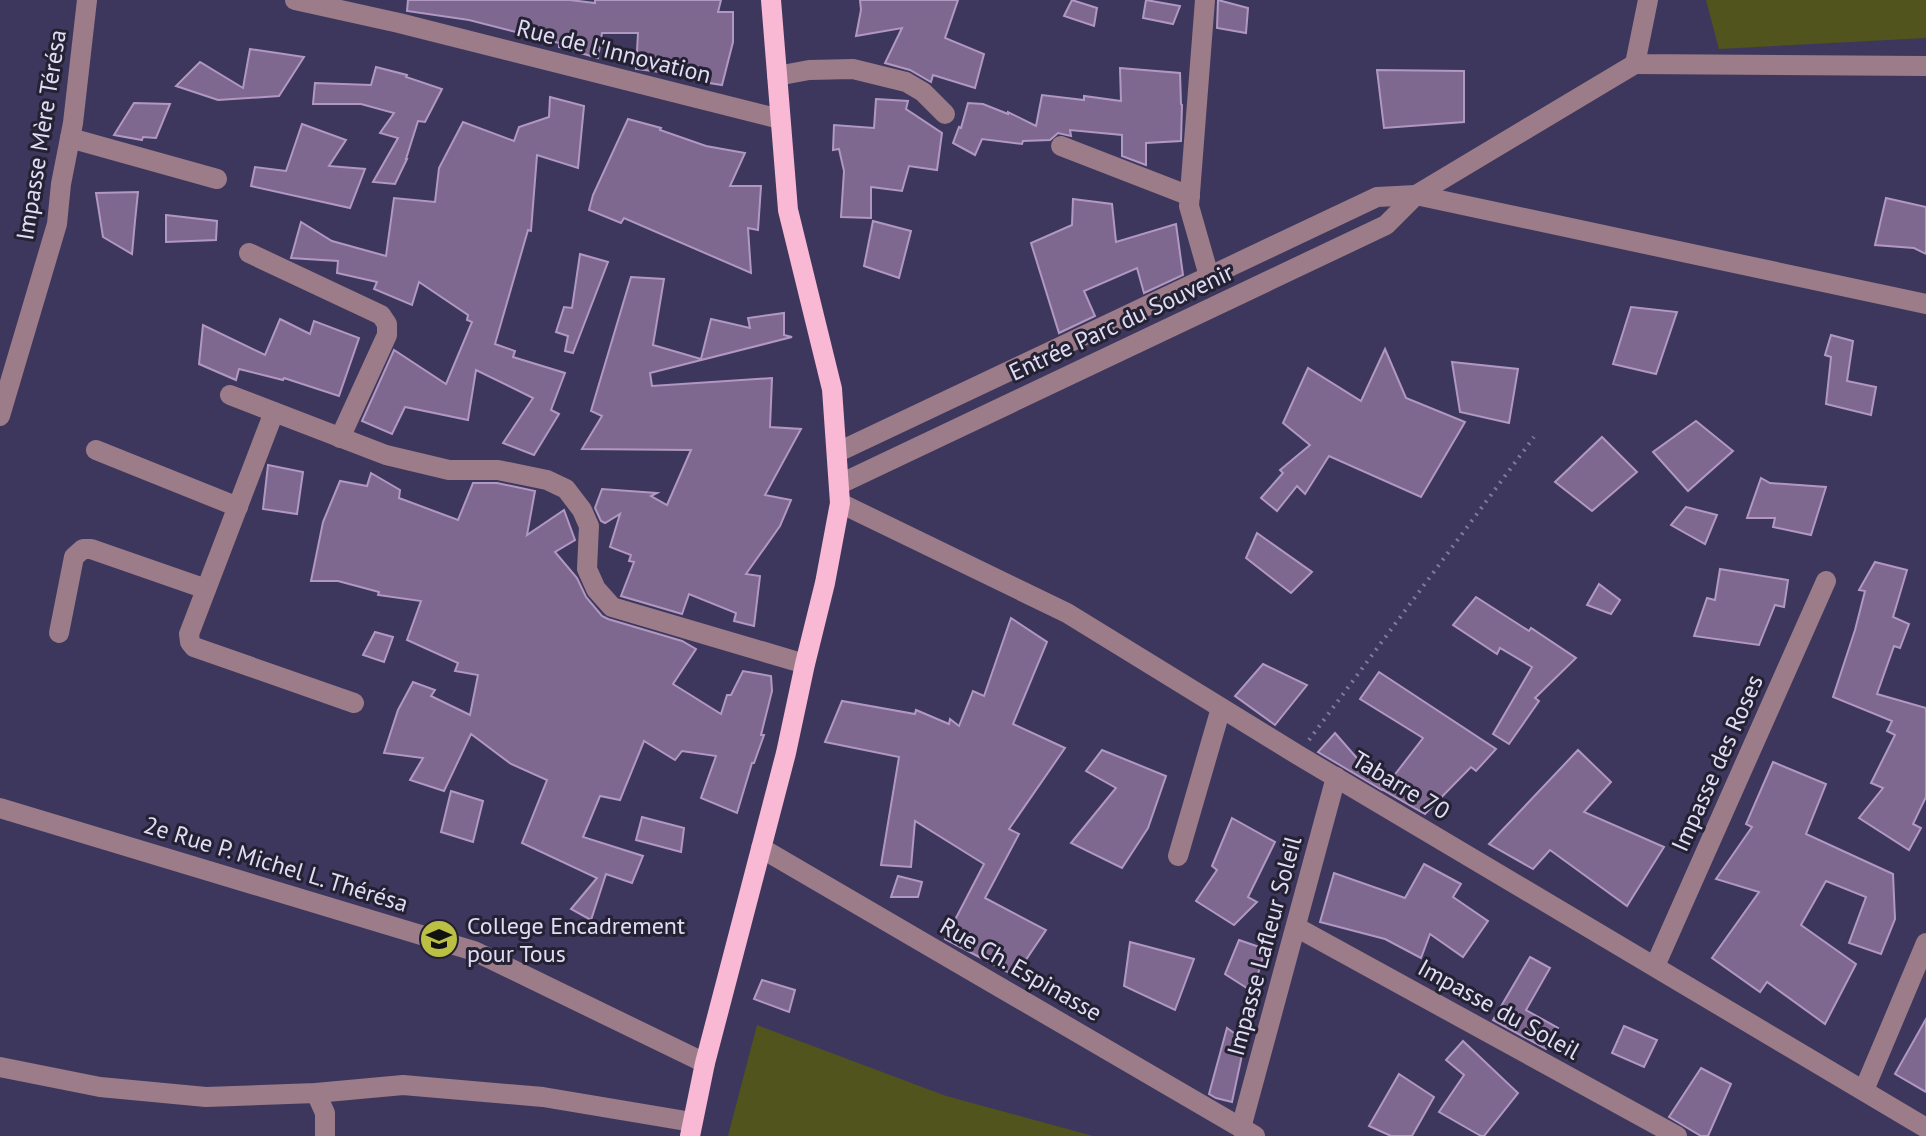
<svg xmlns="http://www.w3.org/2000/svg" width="1926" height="1136" viewBox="0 0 1926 1136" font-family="'PT Sans',sans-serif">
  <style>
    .green { fill: #52541d }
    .building { fill: #7f688f; stroke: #b198c2; stroke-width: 2 }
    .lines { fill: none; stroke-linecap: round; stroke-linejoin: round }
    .path { stroke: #807b9b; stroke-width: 4; stroke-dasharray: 2 6; stroke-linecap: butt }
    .minor { stroke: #9c7c89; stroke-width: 20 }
    .major { stroke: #f9b8d4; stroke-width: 20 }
    .labels { text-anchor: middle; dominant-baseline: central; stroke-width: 6; stroke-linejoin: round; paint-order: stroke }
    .street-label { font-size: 24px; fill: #e0ddf5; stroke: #242133 }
    .poi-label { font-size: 24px; fill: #e0ddf5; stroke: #242133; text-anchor: start }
  </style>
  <rect width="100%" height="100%" fill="#3e375d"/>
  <!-- green -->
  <g class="green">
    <path d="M1706 0H1926V38L1719 49Z"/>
    <path d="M757 1025 946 1096 1093 1136H728Z"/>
  </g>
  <!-- building -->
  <g class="building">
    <path d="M408 0H570L595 3V0H721L718 12H733V42L722 85 690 80 691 76 636 69 638 33H602L598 58 559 47V43L469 20 407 11Z"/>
    <path d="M860 0H958L945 38 984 54 975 88 933 75 931 82 910 70 885 63 902 28 856 36 861 10Z"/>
    <path d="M1072 0 1097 8 1094 26 1064 16Z"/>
    <path d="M1146 0 1180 6 1173 24 1143 18Z"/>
    <path d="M1218 0 1248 8 1246 33 1217 28Z"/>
    <path d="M250 49 304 57 279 96 218 100 176 86 200 62 243 88Z"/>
    <path d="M376 67 407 75 406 77 442 89 425 122 418 121 406 159H407L395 184 373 182 398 138 380 133 394 113 361 104H313L315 83 371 85Z"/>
    <path d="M1120 68 1180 73 1181 104 1182 105 1181 141 1146 143V165L1122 156V135L1070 130 1071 136 1058 133 1050 140 1023 141 1022 144 982 139 975 155 953 143 959 127 961 128 968 103 983 104 1008 114V112L1036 126 1042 95 1084 100V96L1121 101Z"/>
    <path d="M1377 70 1464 71V122L1384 128Z"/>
    <path d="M550 97 584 106 578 168 537 155 531 231 528 230 495 344 515 351 513 357 565 373 551 410 559 414 534 455 503 443 533 398 476 370 468 420 405 407 392 434 362 421 394 350 446 384 472 322 467 320 468 315 419 282 412 305 374 289 377 282 337 273 338 261 291 258 301 222 332 241 386 256 394 198 435 202 439 168 463 122 514 141 519 127 549 117Z"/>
    <path d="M876 99 908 101 906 109 942 133 937 170 909 166 902 191 871 187V218L841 217 844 171 839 149 833 150 834 125 874 128Z"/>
    <path d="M134 103 170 104 156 138 143 137 142 140 114 135Z"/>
    <path d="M628 119 661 128 660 130 706 146 745 153 730 186H761L758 230 748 228 751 273 624 218 621 223 589 210 593 195Z"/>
    <path d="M302 124 346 140 329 166 365 169 350 208 251 186 255 167 286 171Z"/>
    <path d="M138 192 135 221 132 254 103 237 96 193Z"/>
    <path d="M1886 198 1926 207V254L1914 248 1875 245Z"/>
    <path d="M1073 199 1112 204 1116 242 1176 224 1183 275 1144 293 1137 268 1084 291 1095 316 1059 333 1031 243 1072 225Z"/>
    <path d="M166 215 217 221 216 240 166 242Z"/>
    <path d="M873 221 911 231 899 278 864 266Z"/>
    <path d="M580 254 608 262 573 353 565 351 568 336 556 332 564 307 572 308Z"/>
    <path d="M631 277 664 279 653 345 701 359 711 319 750 328 748 318 784 313V335L792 337 650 373 652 386 772 378 770 427 801 429 765 495 791 500 780 526 746 574 760 576 754 626 734 621 736 613 689 594 682 614 621 596 634 562 629 561 631 555 610 547 620 514 605 523 601 521 595 508 602 489 657 493 651 496 667 505 691 450 582 449 602 416 591 411Z"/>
    <path d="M1631 307 1677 312 1656 374 1613 364Z"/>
    <path d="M280 319 310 334 314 321 359 338 339 396 284 378 283 380 239 369 236 380 199 364 203 325 265 355Z"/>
    <path d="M1831 335 1853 341 1847 381 1876 387 1871 415 1826 404 1831 357 1825 355Z"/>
    <path d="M1385 349 1406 398 1465 422 1421 497 1329 456 1305 494 1297 486 1277 511 1261 498 1283 473 1280 470 1310 445 1283 423 1308 368 1361 401Z"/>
    <path d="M1452 362 1518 369 1509 423 1460 412Z"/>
    <path d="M1696 421 1733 451 1688 491 1653 452Z"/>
    <path d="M1602 437 1637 472 1592 511 1555 482Z"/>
    <path d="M268 465 303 472 297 514 263 509Z"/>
    <path d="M371 473 400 490 399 498 458 520 473 483H497L535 491 527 535 564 510 575 540 555 552 577 578 586 597 602 616 608 619 682 641 696 649 673 684 721 714 727 695H731L743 671 771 676 772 691 761 735H764L754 763H752L737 813 701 798 716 756 682 751 675 760 644 741 620 800 600 796 583 837 643 856 632 883 606 874 591 920 571 909 597 878 522 843 547 780 511 764 471 734 444 791 410 780 423 758 384 753 398 710 413 682 435 690 431 696 470 715 478 675 455 671 458 663 407 640 421 601 378 595 379 592 338 581H311L323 522 340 481 367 486Z"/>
    <path d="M1761 478 1770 483 1826 487 1811 535 1773 527 1775 518H1747Z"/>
    <path d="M1686 507 1717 515 1705 544 1671 525Z"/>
    <path d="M1257 533 1312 572 1291 593 1246 558Z"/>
    <path d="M1875 562 1907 570 1893 617 1909 624 1900 648 1894 646 1877 694 1926 708V797L1913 824 1921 828 1909 850 1859 818 1883 788 1871 783 1895 735 1887 731 1892 721 1833 697 1855 630 1865 591 1859 590Z"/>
    <path d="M1720 569 1788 580 1784 607 1775 605 1759 645 1694 636 1707 598 1715 600Z"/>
    <path d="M1599 584 1620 600 1611 614 1587 605Z"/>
    <path d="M1476 597 1529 631 1531 628 1576 658 1535 698 1539 701 1509 744 1493 734 1532 667 1500 648 1497 654 1453 625Z"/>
    <path d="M1011 618 1047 642 1013 724 1065 748 1009 829 1019 834 985 898 1046 930 1015 976 945 939 984 864 915 821 911 867 881 865 899 757 825 742 842 701 915 714 916 710 949 724 950 719 959 726 973 691 984 696Z"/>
    <path d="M375 632 393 637 384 662 363 655Z"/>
    <path d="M1263 664 1307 685 1275 725 1235 696Z"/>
    <path d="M1379 672 1496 749 1476 771 1471 767 1425 814 1383 790 1423 738 1360 699Z"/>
    <path d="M1335 733 1362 764 1384 778 1380 784 1384 788 1382 790 1318 752Z"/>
    <path d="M1102 750 1166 776 1148 828 1122 868 1071 843 1116 788 1086 771Z"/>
    <path d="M1578 750 1611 782 1584 812 1664 847 1627 906 1550 850 1533 869 1489 844Z"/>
    <path d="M1773 762 1826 784 1806 834 1893 874 1895 919 1881 954 1849 943 1866 897 1826 881 1801 925 1856 964 1825 1024 1767 982 1760 992 1712 958 1759 892 1716 879 1752 827 1746 824Z"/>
    <path d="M451 791 483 801 473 842 441 832Z"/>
    <path d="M642 817 684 828 681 852 636 840Z"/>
    <path d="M1232 818 1275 842 1248 897 1257 902 1234 925 1196 901 1217 870 1212 866Z"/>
    <path d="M1424 864 1461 884 1453 897 1488 921 1463 957 1430 934 1421 958 1385 939 1320 922 1334 873 1405 898Z"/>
    <path d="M898 876 922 882 918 897H891Z"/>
    <path d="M1239 940 1265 949 1253 992 1225 974Z"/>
    <path d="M1130 942 1194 959 1175 1010 1124 986Z"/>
    <path d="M1530 957 1550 968 1526 1010 1558 1028 1546 1049 1493 1020Z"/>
    <path d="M762 980 795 990 789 1012 754 999Z"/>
    <path d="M1926 1019V1092L1895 1074Z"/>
    <path d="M1624 1026 1657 1040 1644 1067 1612 1053Z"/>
    <path d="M1227 1028 1245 1041 1232 1102 1216 1098 1209 1094Z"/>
    <path d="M1463 1041 1518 1093 1484 1136H1481L1439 1112 1464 1075 1446 1060Z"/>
    <path d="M1701 1068 1731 1084 1708 1136H1701L1669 1117Z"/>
    <path d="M1399 1074 1434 1097 1412 1136H1391L1369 1126Z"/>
  </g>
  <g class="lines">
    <!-- path -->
    <path class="path" d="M1309 740 1534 437"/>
    <!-- minor -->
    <g class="minor">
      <path d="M295 0 399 23 780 119"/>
      <path d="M1205 0 1189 206 1209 276"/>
      <path d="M1648 0 1635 64 1926 66"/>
      <path d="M777 76 809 70 853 69 906 82 923 92 945 114"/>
      <path d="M70 138 217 179"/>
      <path d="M1061 146 1190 196"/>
      <path d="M249 253 381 315 387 324V335L340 438"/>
      <path d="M230 395 386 455 449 470H498L547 480 566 489 582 510 589 526 587 569 596 589 612 607 805 664"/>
      <path d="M274 412 189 634 190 642 194 647 354 703"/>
      <path d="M0 416 57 224 61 184 73 123 87 0"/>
      <path d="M96 450 238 507"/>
      <path d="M838 452 1377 197 1416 195 1926 304"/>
      <path d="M840 484 1386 225 1416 195 1635 64"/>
      <path d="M840 503 1067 613 1298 755 1926 1128"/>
      <path d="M59 633 74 557 83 549H91L206 589"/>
      <path d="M0 808 474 951 705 1063"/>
      <path d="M761 848 1255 1136"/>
      <path d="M1178 856 1221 708"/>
      <path d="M1296 927 1677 1136"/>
      <path d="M1655 966 1826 581"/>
      <path d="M0 1067 100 1087 206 1097 316 1093 403 1085 543 1097 692 1122"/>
      <path d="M1864 1090 1926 943"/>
      <path d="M316 1093 325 1113V1136"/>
      <path d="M1241 1128 1336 777"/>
    </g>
    <!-- major -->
    <path class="major" d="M690 1136 705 1063 786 753 805 664 825 583 840 503 832 389 788 210 771 0"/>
  </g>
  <!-- icons -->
  <defs>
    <g id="school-disc" transform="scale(2)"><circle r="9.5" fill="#bbc044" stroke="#242133"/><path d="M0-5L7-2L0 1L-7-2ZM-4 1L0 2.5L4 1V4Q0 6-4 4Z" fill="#111"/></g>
  </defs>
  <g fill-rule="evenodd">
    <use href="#school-disc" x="439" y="939"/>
  </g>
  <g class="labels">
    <!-- street labels -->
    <g class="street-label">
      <text transform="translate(614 51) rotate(14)">Rue de l'Innovation</text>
      <text transform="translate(41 135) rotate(-81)">Impasse Mère Térésa</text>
      <text transform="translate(1121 322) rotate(-25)">Entrée Parc du Souvenir</text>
      <text transform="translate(1717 763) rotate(-66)">Impasse des Roses</text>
      <text transform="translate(1401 785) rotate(31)">Tabarre 70</text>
      <text transform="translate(276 864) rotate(17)">2e Rue P. Michel L. Thérésa</text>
      <text transform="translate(1264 946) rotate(-75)">Impasse Lafleur Soleil</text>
      <text transform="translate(1021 969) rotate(30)">Rue Ch. Espinasse</text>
      <text transform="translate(1499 1009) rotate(29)">Impasse du Soleil</text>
    </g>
    <!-- poi labels -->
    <g class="poi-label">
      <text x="467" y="925">College Encadrement<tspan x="467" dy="28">pour Tous</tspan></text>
    </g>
  </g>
</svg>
